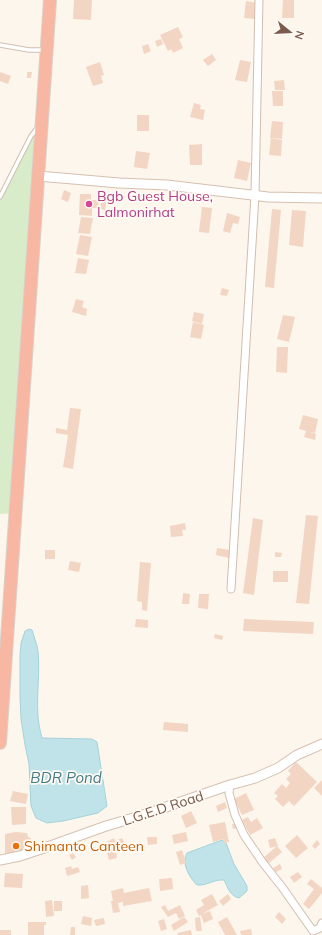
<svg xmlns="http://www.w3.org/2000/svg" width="322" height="935" viewBox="0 0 322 935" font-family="Mulish,sans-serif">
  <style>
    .green { fill: #d8ecc9 }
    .water { fill: #bfe3e8; stroke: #a5d3da }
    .building { fill: #f3d5c3 }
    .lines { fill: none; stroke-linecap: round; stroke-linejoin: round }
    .lane-casing { stroke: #d1beb0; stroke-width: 5.5 }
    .street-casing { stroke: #d1beb0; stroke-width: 9 }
    .secondary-casing { stroke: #d6c0b0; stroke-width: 11 }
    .highway-casing { stroke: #dad1cd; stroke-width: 14 }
    .lane { stroke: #fff; stroke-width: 3.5 }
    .street { stroke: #fff; stroke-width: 7 }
    .secondary { stroke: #fff; stroke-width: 9 }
    .highway { stroke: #f7b7a3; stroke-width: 12 }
    .hotel-dot { fill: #d1479c; stroke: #fffaf3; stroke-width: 1.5 }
    .food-dot { fill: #e8710a; stroke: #fffaf3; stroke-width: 1.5 }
    .labels { text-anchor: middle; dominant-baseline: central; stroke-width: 3.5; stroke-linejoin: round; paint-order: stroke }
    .hotel-label { font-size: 14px; fill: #b23c85; stroke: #fffaf3; text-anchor: start }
    .street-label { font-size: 14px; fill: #7a5c4d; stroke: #fffaf3 }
    .food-label { font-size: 14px; fill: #c56008; stroke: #fffaf3; text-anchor: start }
    .water-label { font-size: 15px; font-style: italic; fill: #437c86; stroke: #fffaf3 }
  </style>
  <rect width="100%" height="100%" fill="#fdf6ec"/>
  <!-- green -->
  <path class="green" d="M42 122 16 513 0 514V198L31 136Z"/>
  <!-- water -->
  <g class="water">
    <path d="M29 629 32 630C34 637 37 644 38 651 41 680 33 709 42 738L92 739 97 742 107 806 98 813 63 821 47 823 36 818 31 806 29 764 25 745 21 719 20 697V656L21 643 25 631Z"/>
    <path d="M222 840 226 843 234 864 247 886V891L239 898C230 896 228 888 224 880 214 879 207 886 197 885 189 877 181 863 187 853Z"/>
  </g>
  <!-- building -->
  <g class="building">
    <path d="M74 0H92L91 20 73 19Z"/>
    <path d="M283 0H294V18H282Z"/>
    <path d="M246 1 257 3 255 19 244 18Z"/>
    <path d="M178 27 183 37 179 39 183 48 173 53 171 49 168 51 160 35Z"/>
    <path d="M161 39 163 44 157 47 155 41Z"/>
    <path d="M148 44 151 51 144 54 142 46Z"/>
    <path d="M212 54 216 60 208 66 203 60Z"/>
    <path d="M240 60 251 62 247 82 235 80Z"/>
    <path d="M100 62 104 75 101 76 103 83 93 86 86 67Z"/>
    <path d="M0 72 11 76 8 84 0 81Z"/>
    <path d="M27 72H32L31 78H27Z"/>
    <path d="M284 80 285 90H275L274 81Z"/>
    <path d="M272 91H283V106H273Z"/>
    <path d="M194 103 201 105 200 109 205 110 203 120 190 117Z"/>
    <rect x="137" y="115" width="12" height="16"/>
    <path d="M272 121 283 122 282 139 270 138Z"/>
    <path d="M271 138 282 140 281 156 269 155Z"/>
    <path d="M202 144V165H190L189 145Z"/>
    <path d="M136 151 150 153 147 169 134 167Z"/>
    <path d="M238 160 251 163 247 181 234 178Z"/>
    <path d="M64 190 71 193 68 202 61 199Z"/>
    <path d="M80 194H91V200H99L98 208H92V216L79 215Z"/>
    <path d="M102 197 107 198 105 210 100 209Z"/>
    <path d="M202 207 212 208 209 233 199 232Z"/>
    <path d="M272 209 281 210 274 288 265 287Z"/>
    <path d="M292 210 306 211 303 247 289 245Z"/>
    <path d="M227 213 240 217 238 224 233 223 230 233 223 231Z"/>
    <path d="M81 217 93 218 90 234 78 233Z"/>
    <path d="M80 235 92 237 88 256 76 254Z"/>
    <path d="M78 258 89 260 86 274 75 273Z"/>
    <path d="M222 288 229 290 227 296 220 295Z"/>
    <path d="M76 299 84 301 82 307 87 309 86 316 72 312Z"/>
    <path d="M194 312 204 314 202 324 192 321Z"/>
    <path d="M283 315 295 317 289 342 277 339Z"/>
    <path d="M193 322 204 325 201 339 190 337Z"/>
    <path d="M277 347H288L287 373 276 372Z"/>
    <path d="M70 408 81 409 73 469 63 467 68 435 56 433V428L67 430Z"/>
    <path d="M303 415 318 419 315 433 309 432 316 434 315 440 304 437 306 431 299 429Z"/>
    <path d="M306 515 318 516 309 604 296 603Z"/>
    <path d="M253 518 263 520 254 595 243 593Z"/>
    <path d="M185 523 186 530H182L183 536 171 537 170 526Z"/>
    <path d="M217 548 230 550 229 558 216 555Z"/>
    <rect x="45" y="550" width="10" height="9"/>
    <path d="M275 552 282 553 281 557H275Z"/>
    <path d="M70 561 81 563 79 572 68 570Z"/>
    <path d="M140 562 151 563 147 611 142 610V602L137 601Z"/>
    <rect x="273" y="571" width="15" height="11"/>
    <path d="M183 593 190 594 189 604H182Z"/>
    <path d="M199 594H209L208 609 198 608Z"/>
    <path d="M136 619 148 620V628L135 627Z"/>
    <path d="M244 619 314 622 313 634 243 631Z"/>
    <path d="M215 634 223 636 222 640 214 638Z"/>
    <path d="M164 722 188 724V732L163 730Z"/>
    <path d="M296 762 317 782 294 806 289 801 283 807 275 799 278 796 274 793 282 784 286 788 290 783 286 779 291 774 288 771Z"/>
    <path d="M322 780V796L314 788Z"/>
    <path d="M13 791 28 794 26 804 10 801Z"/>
    <path d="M246 793 254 810 242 815 234 799Z"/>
    <path d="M225 802 227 808 218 812 216 806Z"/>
    <path d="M11 807H26V824L12 825Z"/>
    <path d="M191 811 197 823 186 828 181 816Z"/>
    <path d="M248 817 251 822 257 818 263 828 250 835 242 820Z"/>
    <path d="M225 822 229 842 224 843 223 839 213 842 209 825Z"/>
    <path d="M238 823 239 828 233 829 232 824Z"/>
    <path d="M16 832 27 833 28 837 31 838V842L24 851H17L5 856V834Z"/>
    <path d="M186 832 188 841 174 844 172 835Z"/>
    <path d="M297 835 308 848 296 858 285 846Z"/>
    <path d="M147 837H157V844L148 845Z"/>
    <path d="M114 838 115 841 122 838 127 848 118 853 114 845 103 851 101 845Z"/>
    <path d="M275 838 278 846 270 848 268 840Z"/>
    <path d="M317 840 320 844 315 849 312 846Z"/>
    <path d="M277 846 282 852 268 864 263 858Z"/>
    <path d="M115 848 117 858 109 860 106 850Z"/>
    <path d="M182 850 186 863 180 865 176 852Z"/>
    <path d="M73 853 76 857 72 860 69 855Z"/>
    <path d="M280 864 282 869 276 872 273 868Z"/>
    <path d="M71 866 72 869 78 867 80 872 67 876 65 868Z"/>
    <path d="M298 872 302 877 294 883 290 877Z"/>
    <path d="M5 873 23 874 22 888 4 887Z"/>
    <path d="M172 878 173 889 160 891 159 879Z"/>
    <path d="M311 879 322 888V893L309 909 303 904 314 889 307 884Z"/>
    <path d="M88 885 89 898 81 899V886Z"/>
    <path d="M123 888 124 893 149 888 152 901 123 906V902L118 903 120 912 113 913 111 901H113L111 891Z"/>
    <path d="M212 894 218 905 202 914 210 911 213 919 204 923 201 915 199 916 196 910 204 905 201 900Z"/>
    <path d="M228 894 231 899 223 906 219 901Z"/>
    <path d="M52 900 54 916 46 917 45 901Z"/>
    <rect x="54" y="901" width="8" height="10"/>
    <path d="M165 905 168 911 180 905 185 916 179 919 176 913 168 917 161 907Z"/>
    <path d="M279 912 286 919 282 924 275 917Z"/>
    <path d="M83 916 92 918 91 926 81 924Z"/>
    <path d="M184 917 188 922 174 931 171 925Z"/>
    <path d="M200 917 202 931H196L195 918Z"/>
    <path d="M227 917 237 935H225L218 922Z"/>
    <path d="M104 918 105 924 96 926 94 920Z"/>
    <path d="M164 919 167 929 161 931 158 921Z"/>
    <path d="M28 922H46V925H44V935H28Z"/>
    <path d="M71 927H75V935H70Z"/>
    <path d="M251 929 252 935H241L240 931Z"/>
    <rect x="0" y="930" width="11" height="5"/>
    <path d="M191 930 192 935H178L177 933Z"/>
  </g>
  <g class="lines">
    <!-- lane casing -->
    <g class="lane-casing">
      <g id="lane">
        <path d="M0 45 29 50H45"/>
        <path d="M0 197 31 136 38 127"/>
      </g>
    </g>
    <!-- street casing -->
    <g class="street-casing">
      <g id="street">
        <path d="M231 589 255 195 259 0"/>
        <path d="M230 785 229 793 235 815 244 835 263 863 282 887 313 931 320 928 322 923"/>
      </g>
    </g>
    <!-- secondary casing -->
    <g class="secondary-casing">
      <g id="secondary">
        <path d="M38 176 119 183 167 185 268 197 322 198"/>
        <path d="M0 860 20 856 53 845 106 826 140 816 230 785 255 778 278 768 297 755 322 744"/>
      </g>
    </g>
    <!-- highway casing -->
    <g class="highway-casing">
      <path id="highway" d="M0 743 50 0"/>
    </g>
    <!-- lane -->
    <use href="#lane" class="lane"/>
    <!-- street -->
    <use href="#street" class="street"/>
    <!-- secondary -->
    <use href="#secondary" class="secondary"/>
    <!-- highway -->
    <use href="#highway" class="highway"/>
  </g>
  <!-- markers -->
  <circle class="hotel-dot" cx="89" cy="204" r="4"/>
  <circle class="food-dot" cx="16" cy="846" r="4"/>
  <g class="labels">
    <!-- hotel labels -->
    <g class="hotel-label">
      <text x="97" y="196">Bgb Guest House,<tspan x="97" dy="16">Lalmonirhat</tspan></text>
    </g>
    <!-- street labels -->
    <g class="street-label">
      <text transform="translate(163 808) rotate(-18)">L.G.E.D Road</text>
    </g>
    <!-- food labels -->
    <g class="food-label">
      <text x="24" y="846">Shimanto Canteen</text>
    </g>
    <!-- water labels -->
    <g class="water-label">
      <text x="66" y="777">BDR Pond</text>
    </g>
  </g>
  <!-- north arrow -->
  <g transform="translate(290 32) rotate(108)" stroke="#fffaf3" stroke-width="3" paint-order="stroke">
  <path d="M0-3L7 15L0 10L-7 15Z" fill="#7a5c4d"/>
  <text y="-6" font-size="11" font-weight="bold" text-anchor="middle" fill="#7a5c4d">N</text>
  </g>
</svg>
